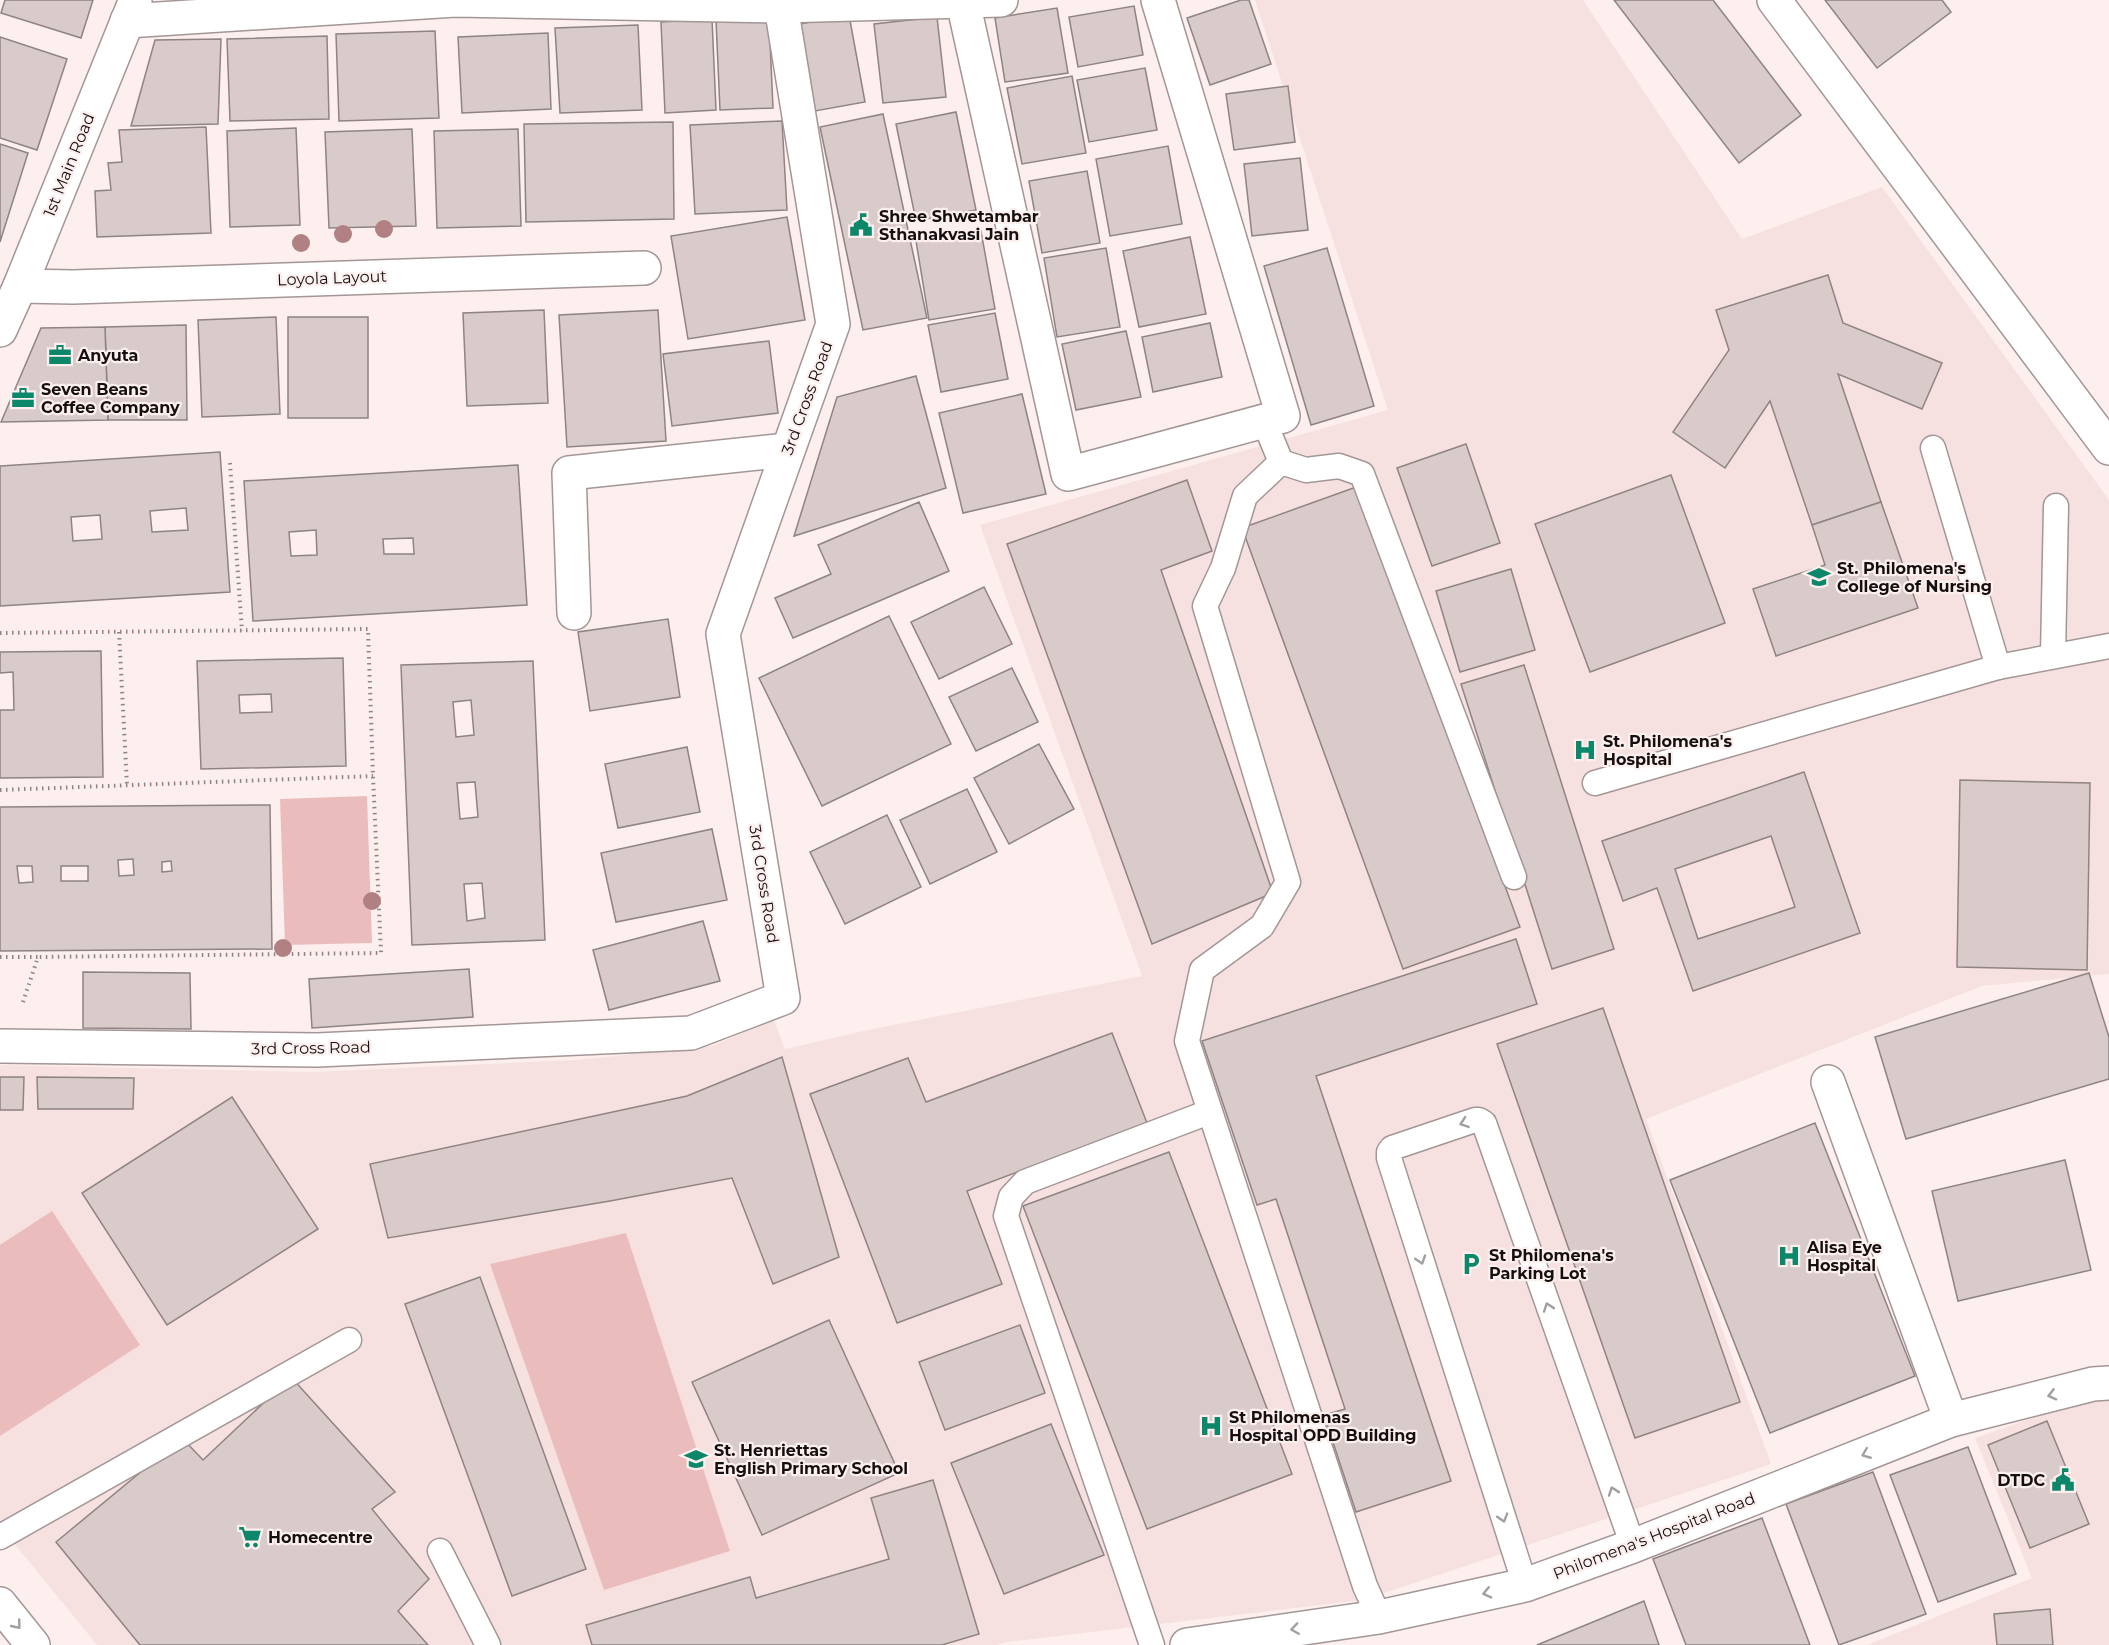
<svg xmlns="http://www.w3.org/2000/svg" width="2109" height="1645" viewBox="0 0 2109 1645" font-family="Montserrat,sans-serif">
  <style>
    .built { fill: #f6e1e0 }
    .green { fill: #eabdbc }
    .building { fill: #d8cbca; stroke: #8f8383; stroke-width: 1.5; fill-rule: evenodd }
    .lines { fill: none; stroke-linecap: round; stroke-linejoin: round }
    .lane-casing { stroke: #a39696; stroke-width: 27 }
    .street-casing { stroke: #a39696; stroke-width: 36 }
    .secondary-casing { stroke: #a39696; stroke-width: 36 }
    .primary-casing { stroke: #a39696; stroke-width: 36 }
    .path { stroke: #8e8483; stroke-width: 4; stroke-dasharray: 1.5 4.5; stroke-linecap: butt }
    .lane { stroke: #fff; stroke-width: 24 }
    .street { stroke: #fff; stroke-width: 33 }
    .secondary { stroke: #fff; stroke-width: 33 }
    .primary { stroke: #fff; stroke-width: 33 }
    .tree { fill: #b08083 }
    .oneway { stroke: #a19f9f }
    .labels { text-anchor: middle; dominant-baseline: central; stroke-width: 4.5; stroke-linejoin: round; paint-order: stroke }
    .street-label { font-size: 16px; fill: #151010; stroke: #fdefee }
    .poi-label { font-size: 16px; font-weight: bold; fill: #151010; stroke: #fdefee; text-anchor: start }
  </style>
  <rect width="100%" height="100%" fill="#fdefee"/>
  <!-- built -->
  <g class="built">
    <path d="M1255 0H1583L1742 239 1882 187 2109 500V974L1982 986 1646 1119 1771 1464 1363 1600 1007 1642 997 1645H97L0 1526V1065L313 1072 576 1060 712 1046 774 1020 785 1049 868 1030 1142 976 980 525 1388 410Z"/>
    <path d="M2109 1396V1645H1867L2032 1578 1975 1438 2093 1397Z"/>
  </g>
  <!-- green -->
  <g class="green">
    <path d="M367 796 372 943 285 945 280 799Z"/>
    <path d="M52 1211 140 1345 0 1436V1245Z"/>
    <path d="M626 1233 730 1551 604 1590 490 1264Z"/>
  </g>
  <!-- building -->
  <g class="building">
    <path d="M5 0H93L81 38 1 13Z"/>
    <path d="M1241 0H1249L1271 64 1210 85 1187 18Z"/>
    <path d="M1614 0H1713L1801 115 1739 163Z"/>
    <path d="M1825 0H1942L1951 12 1877 68Z"/>
    <path d="M1134 6 1143 55 1078 67 1069 17Z"/>
    <path d="M1057 8 1068 73 1005 82 995 18Z"/>
    <path d="M849 15 865 102 815 111 800 24Z"/>
    <path d="M937 17 946 97 883 103 874 24Z"/>
    <path d="M712 19 716 110 665 113 661 22Z"/>
    <path d="M769 19 773 108 720 110 716 20Z"/>
    <path d="M638 25 642 110 560 113 555 28Z"/>
    <path d="M435 31 439 118 339 121 336 34Z"/>
    <path d="M548 33 551 109 462 113 458 37Z"/>
    <path d="M327 36 329 119 230 121 227 39Z"/>
    <path d="M0 37 67 59 37 150 0 138Z"/>
    <path d="M221 39 218 124 131 126 155 40Z"/>
    <path d="M1145 68 1157 130 1089 142 1077 80Z"/>
    <path d="M1072 76 1086 153 1022 164 1007 88Z"/>
    <path d="M1288 86 1295 142 1234 150 1226 94Z"/>
    <path d="M956 112 976 210 916 221 896 124Z"/>
    <path d="M883 114 927 318 863 330 820 127Z"/>
    <path d="M782 121 787 210 695 214 690 125Z"/>
    <path d="M673 122 674 219 526 222 524 124Z"/>
    <path d="M206 127 211 233 97 237 95 191 111 190 108 163 122 162 119 130Z"/>
    <path d="M296 128 300 225 230 227 227 131Z"/>
    <path d="M412 129 416 226 329 228 325 132Z"/>
    <path d="M518 129 521 226 437 228 434 131Z"/>
    <path d="M0 144 28 153 0 242Z"/>
    <path d="M1168 146 1182 224 1110 236 1096 159Z"/>
    <path d="M1300 158 1308 230 1252 236 1244 164Z"/>
    <path d="M1087 171 1100 243 1042 253 1029 181Z"/>
    <path d="M787 217 805 320 688 339 671 236Z"/>
    <path d="M981 231 995 309 929 320 916 241Z"/>
    <path d="M1190 237 1206 314 1139 327 1123 251Z"/>
    <path d="M1106 248 1120 327 1057 337 1044 258Z"/>
    <path d="M1327 248 1374 406 1311 425 1264 266Z"/>
    <path d="M1828 275 1843 323 1942 363 1922 409 1838 374 1881 502 1812 525 1770 401 1725 468 1673 432 1729 350 1716 310Z"/>
    <path d="M544 310 548 403 467 406 463 313Z"/>
    <path d="M658 310 666 441 567 447 559 315Z"/>
    <path d="M995 313 1008 379 941 392 928 325Z"/>
    <path d="M276 317 280 414 202 417 198 320Z"/>
    <rect x="288" y="317" width="80" height="101"/>
    <path d="M1210 323 1222 377 1153 392 1142 337Z"/>
    <path d="M186 325 187 420H108L105 327Z"/>
    <path d="M105 327 108 420 1 422 41 328Z"/>
    <path d="M1126 331 1141 397 1076 410 1062 344Z"/>
    <path d="M769 341 778 413 672 426 663 354Z"/>
    <path d="M916 376 946 488 794 536 837 397Z"/>
    <path d="M1022 394 1046 494 963 513 939 413Z"/>
    <path d="M1466 444 1500 543 1432 566 1397 468Z"/>
    <path d="M220 452 230 592 0 606V466ZM186 508 188 530 152 532 150 511ZM100 515 102 539 73 541 71 517Z"/>
    <path d="M518 465 527 605 253 621 244 481ZM316 530 317 555 291 556 289 532ZM413 538 414 554H384L383 539Z"/>
    <path d="M1671 475 1725 623 1590 672 1535 524Z"/>
    <path d="M1187 480 1212 551 1161 570 1273 893 1152 944 1007 544Z"/>
    <path d="M1359 486 1520 927 1403 969 1242 528Z"/>
    <path d="M919 502 949 571 793 638 775 598 831 574 818 545Z"/>
    <path d="M1881 502 1918 608 1776 656 1753 589 1825 565 1812 525Z"/>
    <path d="M1511 569 1535 650 1460 672 1436 591Z"/>
    <path d="M984 587 1012 644 939 679 911 622Z"/>
    <path d="M889 616 951 744 822 806 759 678Z"/>
    <path d="M668 619 680 697 590 711 578 632Z"/>
    <path d="M101 651 103 777 0 778V710H14L13 672 0 673V652Z"/>
    <path d="M343 658 346 766 201 769 197 661ZM271 694 272 712 240 713 239 695Z"/>
    <path d="M533 661 545 940 412 945 401 665ZM471 700 474 735 456 737 453 702ZM475 782 478 817 460 819 457 783ZM482 883 485 918 467 921 464 884Z"/>
    <path d="M1524 665 1614 949 1552 969 1461 684Z"/>
    <path d="M1012 668 1038 722 976 751 949 697Z"/>
    <path d="M1039 744 1074 809 1009 844 974 778Z"/>
    <path d="M687 747 700 812 618 828 605 764Z"/>
    <path d="M1804 772 1860 933 1693 991 1657 888 1623 901 1602 841ZM1771 836 1795 907 1698 939 1675 869Z"/>
    <path d="M1960 780 2090 783 2087 970 1957 967Z"/>
    <path d="M967 789 997 852 930 884 900 820Z"/>
    <path d="M270 805 272 949 0 951V807ZM133 859 134 875 119 876 118 860ZM171 861 172 871 162 872V862ZM17 866H32L33 882 19 883ZM61 866H88V881H61Z"/>
    <path d="M887 815 921 887 845 924 810 852Z"/>
    <path d="M712 829 727 900 616 922 601 853Z"/>
    <path d="M703 921 720 981 609 1010 593 950Z"/>
    <path d="M1516 939 1537 1004 1316 1076 1451 1481 1356 1512 1324 1415 1345 1409 1276 1199 1257 1205 1202 1041Z"/>
    <path d="M469 969 473 1017 312 1028 309 979Z"/>
    <path d="M83 972 190 973 191 1029 83 1028Z"/>
    <path d="M2089 973 2109 1037V1079L1906 1139 1875 1037Z"/>
    <path d="M1603 1008 1740 1402 1635 1438 1497 1044Z"/>
    <path d="M1112 1033 1147 1123 967 1191 1002 1284 897 1323 810 1094 908 1058 926 1102Z"/>
    <path d="M782 1057 839 1257 773 1284 732 1178 610 1201 388 1238 370 1164 687 1096Z"/>
    <path d="M0 1077H24L23 1110H0Z"/>
    <path d="M37 1077 134 1078 133 1109H38Z"/>
    <path d="M232 1097 318 1229 167 1325 82 1193Z"/>
    <path d="M1815 1123 1915 1376 1770 1433 1670 1180Z"/>
    <path d="M1169 1152 1292 1474 1147 1529 1023 1206Z"/>
    <path d="M2065 1160 2091 1270 1958 1301 1932 1191Z"/>
    <path d="M480 1277 586 1569 512 1596 405 1304Z"/>
    <path d="M829 1320 899 1473 762 1535 692 1382Z"/>
    <path d="M1020 1325 1045 1393 945 1430 919 1362Z"/>
    <path d="M291 1377 395 1492 372 1509 429 1579 398 1611 428 1645H140L56 1542 182 1438 203 1460Z"/>
    <path d="M2047 1421 2089 1524 2030 1548 1988 1445Z"/>
    <path d="M1051 1424 1104 1555 1004 1594 951 1463Z"/>
    <path d="M1968 1447 2016 1574 1938 1602 1890 1475Z"/>
    <path d="M1873 1472 1926 1614 1839 1645 1786 1504Z"/>
    <path d="M933 1480 979 1634 942 1645H592L586 1625 750 1577 756 1598 889 1559 871 1498Z"/>
    <path d="M1762 1518 1810 1645H1686L1653 1559Z"/>
    <path d="M1644 1601 1659 1645H1537Z"/>
    <path d="M2050 1609 2053 1645H1997L1994 1614Z"/>
  </g>
  <g class="lines">
    <!-- lane casing -->
    <g class="lane-casing">
      <g id="lane">
        <path d="M1264 421 1281 462 1306 470 1339 466 1362 474 1514 877"/>
        <path d="M1933 448 1998 667 2109 646"/>
        <path d="M1281 462 1245 496 1223 568 1205 606 1288 882 1262 926 1202 970 1187 1041 1365 1586 1379 1617"/>
        <path d="M2053 655 2056 506"/>
        <path d="M1595 783 1998 667"/>
        <path d="M0 1537 349 1340"/>
        <path d="M440 1551 488 1645"/>
        <path d="M1525 1585 1389 1158V1152L1392 1148 1475 1120H1479L1484 1123 1633 1546"/>
        <path d="M1152 1645 1006 1216 1011 1197 1025 1182 1209 1112"/>
      </g>
    </g>
    <!-- street casing -->
    <g class="street-casing">
      <g id="street">
        <path d="M1774 0 2109 448"/>
        <path d="M963 2 1068 474 1283 416 1158 0"/>
        <path d="M127 21 455 0 781 6 1001 0"/>
        <path d="M20 286 73 287 644 268"/>
        <path d="M0 330 20 286 135 2"/>
        <path d="M574 613 569 473 787 450"/>
        <path d="M0 1046 317 1050 691 1033 783 998 723 634 833 324 781 6"/>
        <path d="M1828 1082 1951 1420"/>
      </g>
    </g>
    <!-- secondary casing -->
    <g class="secondary-casing">
      <path id="secondary" d="M1187 1645 1379 1617 1525 1585 1633 1546 1951 1420 2093 1384 2109 1383"/>
    </g>
    <!-- primary casing -->
    <g class="primary-casing">
      <path id="primary" d="M0 1604 33 1645"/>
    </g>
    <!-- path -->
    <g class="path">
      <path d="M230 463 242 631"/>
      <path d="M119 632 127 785"/>
      <path d="M0 633 368 629 373 776 381 953 38 957"/>
      <path d="M0 790 373 776"/>
      <path d="M0 957H38L22 1005"/>
    </g>
    <!-- lane -->
    <use href="#lane" class="lane"/>
    <!-- street -->
    <use href="#street" class="street"/>
    <!-- secondary -->
    <use href="#secondary" class="secondary"/>
    <!-- primary -->
    <use href="#primary" class="primary"/>
  </g>
  <!-- trees -->
  <g class="tree">
    <circle cx="384" cy="229" r="9"/>
    <circle cx="343" cy="234" r="9"/>
    <circle cx="301" cy="243" r="9"/>
    <circle cx="372" cy="901" r="9"/>
    <circle cx="283" cy="948" r="9"/>
  </g>
  <!-- one-way arrows -->
  <defs><path id="oneway-chevron" d="M-2-3.5L2.5 0L-2 3.5" fill="none" stroke-width="1.6" stroke-linecap="round" stroke-linejoin="round" transform="scale(1.5)"/></defs>
  <g class="oneway">
    <use href="#oneway-chevron" transform="translate(1464 1123) rotate(161)"/>
    <use href="#oneway-chevron" transform="translate(1421 1260) rotate(72)"/>
    <use href="#oneway-chevron" transform="translate(1548 1307) rotate(-109)"/>
    <use href="#oneway-chevron" transform="translate(2052 1395) rotate(166)"/>
    <use href="#oneway-chevron" transform="translate(1866 1454) rotate(158)"/>
    <use href="#oneway-chevron" transform="translate(1613 1491) rotate(-109)"/>
    <use href="#oneway-chevron" transform="translate(1503 1518) rotate(73)"/>
    <use href="#oneway-chevron" transform="translate(1487 1593) rotate(167)"/>
    <use href="#oneway-chevron" transform="translate(17 1625) rotate(51)"/>
    <use href="#oneway-chevron" transform="translate(1295 1629) rotate(172)"/>
  </g>
  <!-- icons -->
  <defs>
    <g id="civic-bare" transform="scale(1.8)"><path d="M-.6-6.5H3V-4.5H.6V-3L4-1V1h2V6H-6V1h2V-1L-.6-3ZM-1.2 2.5V6h2.4V2.5Z" fill="#0c8769" stroke="#fdefee" stroke-width="2.5" paint-order="stroke"/></g>
    <g id="office-bare" transform="scale(1.8)"><path d="M-6-3h4V-5.5h4V-3h4V5H-6ZM-1-4.5V-3h2v-1.5ZM-6 0V1H6V0Z" fill="#0c8769" stroke="#fdefee" stroke-width="2.5" paint-order="stroke"/></g>
    <g id="university-bare" transform="scale(1.8)"><path d="M0-5L7-2L0 1L-7-2ZM-4 1L0 2.5L4 1V4Q0 6-4 4Z" fill="#0c8769" stroke="#fdefee" stroke-width="2.5" paint-order="stroke"/></g>
    <g id="hospital-bare" transform="scale(1.8)"><path d="M-5-5h3v3.5h4V-5h3V5h-3V1.5h-4V5h-3Z" fill="#0c8769" stroke="#fdefee" stroke-width="2.5" paint-order="stroke"/></g>
    <g id="parking-bare" transform="scale(1.8)"><path d="M-3.5-5.5H1a3.5 3.5 0 0 1 0 7H-1V5.5H-3.5ZM-1-3.4V-.6H.8a1.4 1.4 0 0 0 0-2.8Z" fill="#0c8769" stroke="#fdefee" stroke-width="2.5" paint-order="stroke"/></g>
    <g id="school-bare" transform="scale(1.8)"><path d="M0-5L7-2L0 1L-7-2ZM-4 1L0 2.5L4 1V4Q0 6-4 4Z" fill="#0c8769" stroke="#fdefee" stroke-width="2.5" paint-order="stroke"/></g>
    <g id="supermarket-bare" transform="scale(1.8)"><path d="M-6-5.5h2.5l.6 2H6L4.5 2H-2.5L-4.4-4H-6ZM-1.5 3.2a1.3 1.3 0 1 0 .1 0ZM3 3.2a1.3 1.3 0 1 0 .1 0Z" fill="#0c8769" stroke="#fdefee" stroke-width="2.5" paint-order="stroke"/></g>
  </defs>
  <g fill-rule="evenodd">
    <use href="#civic-bare" x="861" y="225"/>
    <use href="#office-bare" x="60" y="355"/>
    <use href="#office-bare" x="23" y="398"/>
    <use href="#university-bare" x="1819" y="577"/>
    <use href="#hospital-bare" x="1585" y="750"/>
    <use href="#hospital-bare" x="1789" y="1256"/>
    <use href="#parking-bare" x="1471" y="1264"/>
    <use href="#hospital-bare" x="1211" y="1426"/>
    <use href="#school-bare" x="696" y="1459"/>
    <use href="#civic-bare" x="2063" y="1480"/>
    <use href="#supermarket-bare" x="250" y="1537"/>
  </g>
  <g class="labels">
    <!-- street labels -->
    <g class="street-label">
      <text transform="translate(69 165) rotate(-68)">1st Main Road</text>
      <text transform="translate(332 278) rotate(-2)">Loyola Layout</text>
      <text transform="translate(807 398) rotate(-70)">3rd Cross Road</text>
      <text transform="translate(764 884) rotate(81)">3rd Cross Road</text>
      <text transform="translate(311 1048) rotate(-1)">3rd Cross Road</text>
      <text transform="translate(1654 1536) rotate(-21)">Philomena's Hospital Road</text>
    </g>
    <!-- poi labels -->
    <g class="poi-label">
      <text x="879" y="216">Shree Shwetambar<tspan x="879" dy="18">Sthanakvasi Jain</tspan></text>
      <text x="78" y="355">Anyuta</text>
      <text x="41" y="389">Seven Beans<tspan x="41" dy="18">Coffee Company</tspan></text>
      <text x="1837" y="568">St. Philomena's<tspan x="1837" dy="18">College of Nursing</tspan></text>
      <text x="1603" y="741">St. Philomena's<tspan x="1603" dy="18">Hospital</tspan></text>
      <text x="1807" y="1247">Alisa Eye<tspan x="1807" dy="18">Hospital</tspan></text>
      <text x="1489" y="1255">St Philomena's<tspan x="1489" dy="18">Parking Lot</tspan></text>
      <text x="1229" y="1417">St Philomenas<tspan x="1229" dy="18">Hospital OPD Building</tspan></text>
      <text x="714" y="1450">St. Henriettas<tspan x="714" dy="18">English Primary School</tspan></text>
      <text x="2045" y="1480" text-anchor="end">DTDC</text>
      <text x="268" y="1537">Homecentre</text>
    </g>
  </g>
</svg>
